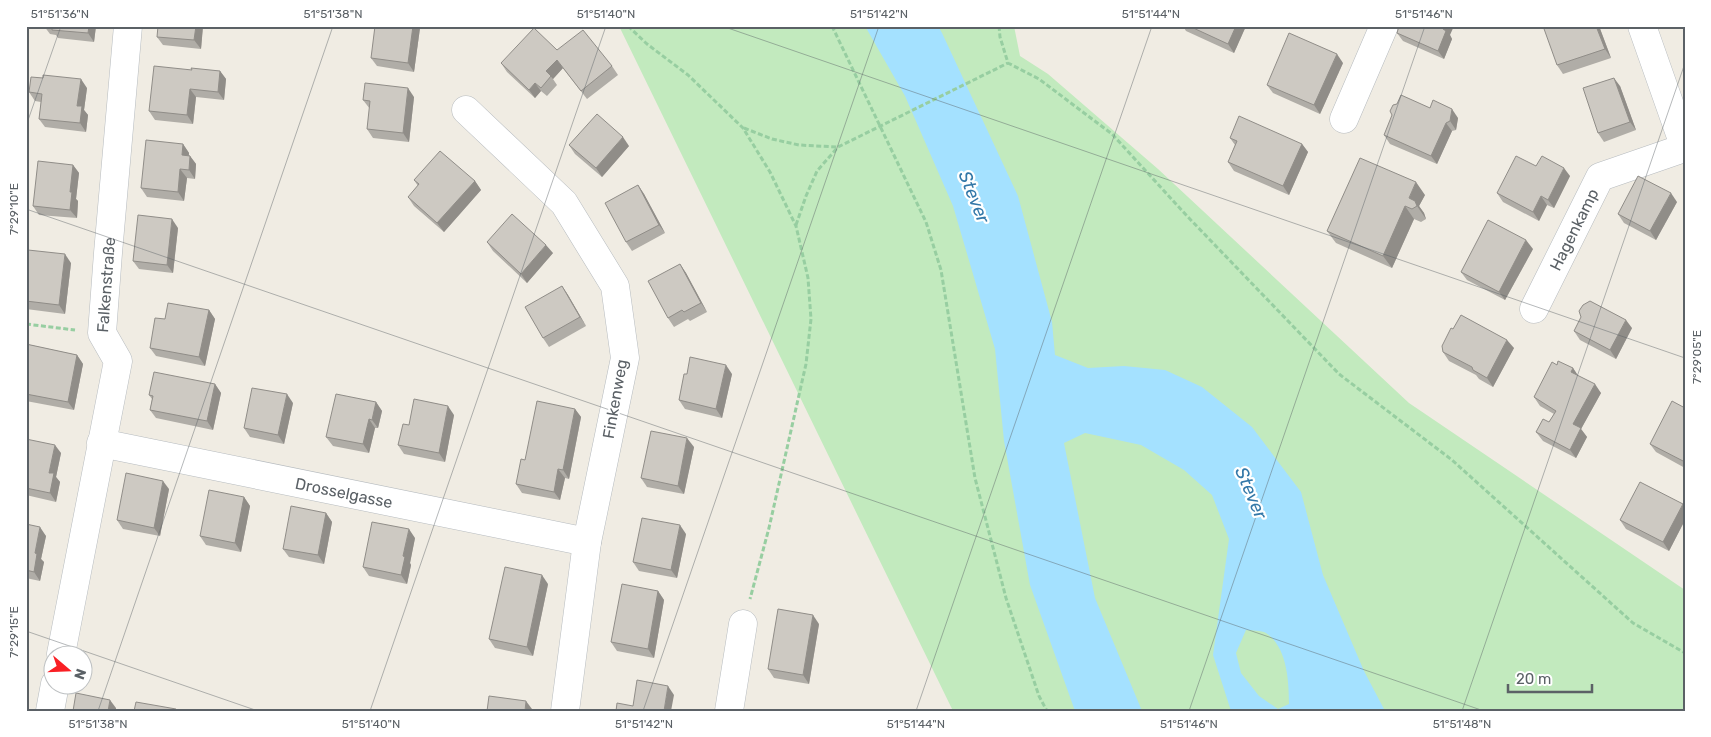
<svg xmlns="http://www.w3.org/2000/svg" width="1711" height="737" viewBox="0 0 1711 737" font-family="Rubik,sans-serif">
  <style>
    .green { fill: #c2eabe }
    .water { fill: #a4e1ff; fill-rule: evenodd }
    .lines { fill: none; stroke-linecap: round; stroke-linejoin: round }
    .minor-casing { stroke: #b6bbbf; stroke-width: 29 }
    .path { stroke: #97cea1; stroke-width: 3; stroke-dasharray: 5 2.5; stroke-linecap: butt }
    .minor { stroke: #fff; stroke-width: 28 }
    .wall { fill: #b0ada7 }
    .shaded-wall { fill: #908d88 }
    .building { fill: #cdc9c2; stroke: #908d88 }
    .ticks { fill: none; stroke: #5b6166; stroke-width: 1; stroke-opacity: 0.45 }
    .labels { text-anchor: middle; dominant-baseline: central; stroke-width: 4.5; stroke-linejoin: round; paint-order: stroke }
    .street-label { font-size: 16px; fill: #5b6166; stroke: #fff }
    .water-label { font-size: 18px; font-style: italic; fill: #3378a8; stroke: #fff }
    .neatline { fill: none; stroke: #5b6166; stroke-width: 2 }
    .ticks-label { font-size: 12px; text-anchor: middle; fill: #5b6166 }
  </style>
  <rect width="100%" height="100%" fill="#f0ece3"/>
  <!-- green -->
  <path class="green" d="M619 26H1014L1020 56 1048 74 1158 169 1409 403 1685 590V711H953Z"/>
  <!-- water -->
  <path class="water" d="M865 26H938L942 33 1018 196 1052 322 1055 355 1088 368 1124 366 1165 370 1202 387 1252 427 1301 492 1323 575 1364 671 1385 711H1231L1213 655 1229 539 1212 495 1184 470 1141 445 1085 433 1064 443 1095 598 1142 711H1075L1030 585 1004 441 995 349 953 206 905 96ZM1246 630C1252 631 1261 630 1266 633 1287 647 1289 681 1289 704L1278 709 1259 696 1241 673 1236 653Z"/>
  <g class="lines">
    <!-- minor casing -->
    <g class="minor-casing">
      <g id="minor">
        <path d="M1642 26 1685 148"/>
        <path d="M466 110 564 203 615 286 625 358 587 542 565 711"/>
        <path d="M1344 119 1384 26"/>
        <path id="s1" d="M1534 309 1600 177 1684 148"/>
        <path id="s2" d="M101 443 587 542"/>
        <path id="s3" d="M61 654 118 361 102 333 108 253 128 26"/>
        <path d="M50 711 55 684"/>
        <path d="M729 711 743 624"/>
      </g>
    </g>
    <!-- path -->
    <g class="path">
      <path d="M628 26 647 44 688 75 743 128 770 172 796 226 808 278 811 319 806 364 769 528 750 599"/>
      <path d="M832 26 926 222 941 270 975 478 1006 598 1039 696 1047 711"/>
      <path d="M999 26 1000 37 1008 63 1039 79 1112 134 1187 216 1339 374 1452 460 1633 623 1685 653"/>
      <path d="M744 128 772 139 799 145 837 147"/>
      <path d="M796 225 806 196 817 171 838 147 1008 63"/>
      <path d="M26 324 75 330"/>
    </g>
    <!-- minor -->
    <use href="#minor" class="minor"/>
  </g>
  <!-- wall -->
  <g class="wall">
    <path d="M44 26H96L94 42 58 38 56 35 50 34Z"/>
    <path d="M203 26 201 49 163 45 157 37Z"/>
    <path d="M413 26H419L420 28 414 72 377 66 371 58Z"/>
    <path d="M1183 26H1246L1234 53 1186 31Z"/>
    <path d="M1599 26 1611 58 1563 74 1557 65Z"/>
    <path d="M1397 33 1450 35 1452 39 1444 59 1403 41Z"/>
    <path d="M557 50 612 66 618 75 587 99 563 68 553 79 557 85 547 96 541 91 535 98 507 72 501 63Z"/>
    <path d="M1343 63 1320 114 1273 93 1267 85Z"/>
    <path d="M192 70 220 71 226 79 224 100 196 97 193 124 155 120 149 111Z"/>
    <path d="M1620 86 1636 130 1604 142 1598 133Z"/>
    <path d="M87 88 84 110 88 115 86 132 45 127 39 119 41 102 35 101 29 92Z"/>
    <path d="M414 97 409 142 373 138 367 129 370 109 363 100Z"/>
    <path d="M1430 108 1458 118 1456 130 1452 131 1437 164 1390 144 1384 135Z"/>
    <path d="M1230 138 1302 144 1308 152 1289 195 1234 171 1228 162 1235 145Z"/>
    <path d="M183 144 189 153V155L190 156 196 164 195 179 187 178 184 201 147 197 141 188Z"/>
    <path d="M569 145 629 146 602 177 575 154Z"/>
    <path d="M73 165 79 173 76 199 78 201 77 218 39 215 33 206Z"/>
    <path d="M1536 166 1570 176 1554 208 1547 205 1539 221 1503 202 1497 193Z"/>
    <path d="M414 180 475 181 481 190 444 232 414 206 408 197 418 186Z"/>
    <path d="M638 185 644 194 665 233 632 251 626 242Z"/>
    <path d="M1425 195 1419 206 1424 213 1426 219 1421 222 1414 219 1392 268 1336 243 1327 231Z"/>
    <path d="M1677 202 1656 240 1624 223 1618 214Z"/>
    <path d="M178 228 173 273 139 269 133 261Z"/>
    <path d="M487 242 553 253 527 283 493 251Z"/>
    <path d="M1533 249 1505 300 1467 280 1461 272Z"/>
    <path d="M71 263 65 314 26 309V269Z"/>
    <path d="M680 264 686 273 707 312 690 321 688 319 674 327 668 318Z"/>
    <path d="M562 286 568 295 586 326 549 347 543 338Z"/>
    <path d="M209 310 215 319 205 366 156 356 150 348 165 319Z"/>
    <path d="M1632 328 1616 359 1580 340 1574 331Z"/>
    <path d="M1453 329 1514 348 1493 387 1479 379 1476 375 1449 361 1443 352Z"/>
    <path d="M26 344 77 355 83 364 74 410 26 401Z"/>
    <path d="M1557 365 1573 368 1578 376 1601 393 1581 429 1587 437 1576 458 1543 441 1536 432 1549 422 1554 414 1540 406 1534 397Z"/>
    <path d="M687 374H732L722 418 685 409 679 400Z"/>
    <path d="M215 384 221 393 213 430 156 418 150 410 152 399 149 395Z"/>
    <path d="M376 402 382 411 378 428H375L369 453 333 446 326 437Z"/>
    <path d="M293 403 284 444 250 437 244 428Z"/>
    <path d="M1685 408V468L1656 452 1650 444Z"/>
    <path d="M575 409 581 417 569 479 565 478 560 500 522 493 516 484 525 460Z"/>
    <path d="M454 415 445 462 404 454 398 445 409 425Z"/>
    <path d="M26 439 61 453 56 477 60 482 56 502 26 495Z"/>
    <path d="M694 447 684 494 647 487 641 478Z"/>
    <path d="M169 489 160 536 123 529 117 520Z"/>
    <path d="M244 497 250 506 241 552 206 545 200 536Z"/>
    <path d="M1685 507V520L1669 551 1626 529 1620 520Z"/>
    <path d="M326 513 332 522 324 564 289 557 283 549Z"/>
    <path d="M26 524 46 536 41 559 44 562 40 581 26 578Z"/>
    <path d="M686 534 677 578 639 571 633 562Z"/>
    <path d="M415 538 410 563 411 565 407 584 369 576 363 567Z"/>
    <path d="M548 584 533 656 495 648 489 639Z"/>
    <path d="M658 591 664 600 654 658 617 651 611 642Z"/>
    <path d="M819 624 809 684 774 678 768 669Z"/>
  </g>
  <!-- shaded-wall -->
  <g class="shaded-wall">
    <path d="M89 26H96L94 42 88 33Z"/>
    <path d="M196 26H203L201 49 194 40Z"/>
    <path d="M413 26H419L420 28 414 72 408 63Z"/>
    <path d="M1236 26H1246L1234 53 1228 44Z"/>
    <path d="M1444 26H1454L1450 35 1452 39 1444 59 1438 51Z"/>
    <path d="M1596 26H1599L1611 58 1605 49Z"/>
    <path d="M1337 54 1343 63 1320 114 1314 105Z"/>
    <path d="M557 60 563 68 553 79 546 71Z"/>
    <path d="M220 71 226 79 224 100 218 92Z"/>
    <path d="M1614 78 1620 86 1636 130 1630 122Z"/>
    <path d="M81 79 87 88 84 110 88 115 86 132 80 123 77 106Z"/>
    <path d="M535 83 541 91 535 98 529 90Z"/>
    <path d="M408 88 414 97 409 142 403 133Z"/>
    <path d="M190 89 196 97 193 124 187 115Z"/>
    <path d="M1452 109 1458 118 1456 130 1450 121Z"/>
    <path d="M1446 123 1452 131 1437 164 1431 156Z"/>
    <path d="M623 137 629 146 602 177 596 168Z"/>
    <path d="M183 144 189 153 188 163 182 155Z"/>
    <path d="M1302 144 1308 152 1289 195 1283 186Z"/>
    <path d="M190 156 196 164 195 179 189 170Z"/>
    <path d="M73 165 79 173 76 199 78 201 77 218 70 210V192Z"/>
    <path d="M1564 168 1570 176 1554 208 1548 200Z"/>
    <path d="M180 169 187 178 184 201 178 192Z"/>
    <path d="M475 181 481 190 444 232 437 223Z"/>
    <path d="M1416 182 1425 195 1419 206 1424 213 1426 219 1417 206 1409 198Z"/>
    <path d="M638 185 644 194 665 233 659 225Z"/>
    <path d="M1671 193 1677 202 1656 240 1650 231Z"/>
    <path d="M1541 196 1547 205 1539 221 1533 212Z"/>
    <path d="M1405 206 1414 219 1392 268 1383 256Z"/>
    <path d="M172 219 178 228 173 273 167 265Z"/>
    <path d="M1526 240 1533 249 1505 300 1499 292Z"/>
    <path d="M546 245 553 253 527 283 521 274Z"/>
    <path d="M65 254 71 263 65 314 59 305Z"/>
    <path d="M680 264 686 273 707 312 701 303Z"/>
    <path d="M562 286 568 295 586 326 580 317Z"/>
    <path d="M209 310 215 319 205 366 199 357Z"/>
    <path d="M1626 320 1632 328 1616 359 1610 350Z"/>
    <path d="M1507 340 1514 348 1493 387 1487 378Z"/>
    <path d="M77 355 83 364 74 410 68 402Z"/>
    <path d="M726 365 732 374 722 418 716 409Z"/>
    <path d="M1573 368 1579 377 1571 372Z"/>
    <path d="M215 384 221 393 213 430 207 421Z"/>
    <path d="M1595 384 1601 393 1581 429 1587 437 1576 458 1570 450 1573 424Z"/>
    <path d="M287 394 293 403 284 444 278 435Z"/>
    <path d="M376 402 382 411 378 428 372 420Z"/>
    <path d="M448 406 454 415 445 462 439 453Z"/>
    <path d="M575 409 581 417 569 479 563 470Z"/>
    <path d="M369 419 375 428 369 453 363 444Z"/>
    <path d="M687 438 694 447 684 494 678 486Z"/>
    <path d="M55 445 61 453 56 477 60 482 56 502 50 493 49 473Z"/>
    <path d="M558 469 565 478 560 500 554 492Z"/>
    <path d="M163 481 169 489 160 536 154 528Z"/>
    <path d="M244 497 250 506 241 552 235 543Z"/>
    <path d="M1683 504 1685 507V520L1669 551 1663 542Z"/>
    <path d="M326 513 332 522 324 564 318 555Z"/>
    <path d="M680 525 686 534 677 578 671 570Z"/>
    <path d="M40 527 46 536 41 559 44 562 40 581 34 572 35 553Z"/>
    <path d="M409 529 415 538 410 563 411 565 407 584 401 575 403 556Z"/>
    <path d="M542 575 548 584 533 656 527 647Z"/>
    <path d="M658 591 664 600 654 658 648 649Z"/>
    <path d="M26 610 29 615 26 631Z"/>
    <path d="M813 615 819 624 809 684 803 675Z"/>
    <path d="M668 686 674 695 671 711H664Z"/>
    <path d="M110 700 116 708V711H108Z"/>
    <path d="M526 701 532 709V711H525Z"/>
  </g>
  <!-- building -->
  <g class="building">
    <path d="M49 26H89L88 33 52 30V27Z"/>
    <path d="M158 26H196L194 40 157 37Z"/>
    <path d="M375 26H413L408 63 371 58Z"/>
    <path d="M1189 26H1236L1228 44Z"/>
    <path d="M1399 26H1444L1443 29 1446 31 1438 51 1397 33Z"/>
    <path d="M1543 26H1596L1605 49 1557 65Z"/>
    <path d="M534 28 557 50 583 30 612 66 581 91 557 60 546 71 551 76 541 88 535 83 529 90 501 63Z"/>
    <path d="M1289 33 1337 54 1314 105 1267 85Z"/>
    <path d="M154 66 192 70 191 68 220 71 218 92 190 89 187 115 149 111Z"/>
    <path d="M43 75 81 79 77 106H82L80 123 39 119 42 94 29 92 31 77 43 78Z"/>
    <path d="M1614 78 1630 122 1598 133 1583 88Z"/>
    <path d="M365 83 408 88 403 133 367 129 370 101 363 100Z"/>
    <path d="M1401 95 1430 108 1433 100 1452 109 1450 121 1446 123 1431 156 1384 135 1392 115 1390 111 1393 105 1397 104Z"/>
    <path d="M597 114 623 137 596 168 569 145Z"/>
    <path d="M1239 116 1302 144 1283 186 1228 162 1237 141 1230 138Z"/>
    <path d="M146 140 183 144 182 155 190 156 189 170 180 169 178 192 141 188Z"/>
    <path d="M440 151 475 181 437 223 408 197 419 184 414 180Z"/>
    <path d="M1516 156 1536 166 1542 156 1564 168 1548 200 1541 196 1533 212 1497 193Z"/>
    <path d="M1360 158 1416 182 1409 198 1415 201 1417 206 1412 209 1405 206 1383 256 1327 231Z"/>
    <path d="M38 161 73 165 70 192H72L70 210 33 206Z"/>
    <path d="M1638 176 1671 193 1650 231 1618 214Z"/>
    <path d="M638 185 659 225 626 242 605 203Z"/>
    <path d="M512 214 546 245 521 274 487 242Z"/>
    <path d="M138 215 172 219 167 265 133 261Z"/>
    <path d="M1488 220 1526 240 1499 292 1461 272Z"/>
    <path d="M28 250 65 254 59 305 26 301V269Z"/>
    <path d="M680 264 701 303 684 312 682 310 668 318 648 281Z"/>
    <path d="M562 286 580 317 543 338 525 307Z"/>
    <path d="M1590 301 1626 320 1610 350 1574 331 1581 317 1579 311 1583 305Z"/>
    <path d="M168 303 209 310 199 357 150 348 155 318 165 319Z"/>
    <path d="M1461 315 1507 340 1487 378 1473 370 1472 367 1443 352 1442 346 1451 328 1453 329Z"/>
    <path d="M26 344 77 355 68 402 26 394Z"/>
    <path d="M690 357 726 365 716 409 679 400 684 374H687Z"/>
    <path d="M1558 361 1573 368 1571 372 1595 384 1573 424 1581 428 1570 450 1536 432 1543 419 1549 422 1556 411 1534 397 1552 362 1557 365Z"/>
    <path d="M154 372 215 384 207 421 150 410 153 396 149 395Z"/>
    <path d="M252 388 287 394 278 435 244 428Z"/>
    <path d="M336 394 376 402 372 420 369 419 363 444 326 437Z"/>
    <path d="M414 399 448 406 439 453 398 445 403 424 409 425Z"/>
    <path d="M537 401 575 409 563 470 558 469 554 492 516 484 521 459 525 460Z"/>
    <path d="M1672 401 1685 408V462L1650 444Z"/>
    <path d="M651 431 687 438 678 486 641 478Z"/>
    <path d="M26 439 55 445 49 473H54L50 493 26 488Z"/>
    <path d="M126 473 163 481 154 528 117 520Z"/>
    <path d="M1640 482 1683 504 1663 542 1620 520Z"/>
    <path d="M209 490 244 497 235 543 200 536Z"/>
    <path d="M291 506 326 513 318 555 283 549Z"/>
    <path d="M642 518 680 525 671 570 633 562Z"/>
    <path d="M372 522 409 529 403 556 405 557 401 575 363 567Z"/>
    <path d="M26 524 40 527 35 553 37 554 34 572 26 570Z"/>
    <path d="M505 567 542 575 527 647 489 639Z"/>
    <path d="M622 584 658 591 648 649 611 642Z"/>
    <path d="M778 609 813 615 803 675 768 669Z"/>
    <path d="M637 680 668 686 664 711H616L617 703 633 706Z"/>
    <path d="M76 693 110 700 108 711H73Z"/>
    <path d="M489 696 526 701 525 711H487Z"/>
    <path d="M136 702 176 709 175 711H134Z"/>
  </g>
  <!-- ticks -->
  <path class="ticks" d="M722 26 1685 358M26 126 61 26M26 209 1484 711M26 631 258 711M98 711 333 26M370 711 606 26M643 711 879 26M916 711 1152 26M1189 711 1425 26M1462 711 1685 63"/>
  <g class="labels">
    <!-- street labels -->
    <g class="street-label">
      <text stroke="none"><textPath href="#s1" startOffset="89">Hagenkamp</textPath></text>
      <text stroke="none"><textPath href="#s3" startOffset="379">Falkenstraße</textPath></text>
      <text transform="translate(615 399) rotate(-80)">Finkenweg</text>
      <text stroke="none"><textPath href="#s2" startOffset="248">Drosselgasse</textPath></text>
    </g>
    <!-- water labels -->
    <g class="water-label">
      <text transform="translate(974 197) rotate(68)">Stever</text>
      <text transform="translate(1251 493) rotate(67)">Stever</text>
    </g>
  </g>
  <!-- border -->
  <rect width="1711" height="737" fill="none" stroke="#ffffff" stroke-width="55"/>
  <!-- north arrow -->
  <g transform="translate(68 670) rotate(109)"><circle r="24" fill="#ffffff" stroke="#bdc0c2"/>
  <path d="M0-4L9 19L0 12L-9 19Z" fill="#f92025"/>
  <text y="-8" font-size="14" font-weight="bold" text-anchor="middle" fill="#5b6166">N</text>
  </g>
  <!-- scale -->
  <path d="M1508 684v8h84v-8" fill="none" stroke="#5b6166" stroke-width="2.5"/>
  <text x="1516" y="684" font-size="15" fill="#5b6166" stroke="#ffffff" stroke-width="4" paint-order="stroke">20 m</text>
  <rect x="28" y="28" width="1656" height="682" class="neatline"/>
  <g class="ticks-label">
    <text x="60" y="18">51°51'36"N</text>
    <text x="333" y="18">51°51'38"N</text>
    <text x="606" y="18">51°51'40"N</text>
    <text x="879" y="18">51°51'42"N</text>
    <text x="1151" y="18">51°51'44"N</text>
    <text x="1424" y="18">51°51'46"N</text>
    <text transform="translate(14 209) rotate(-90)" y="4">7°29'10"E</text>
    <text transform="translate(1697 357) rotate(-90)" y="4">7°29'05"E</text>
    <text transform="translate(14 632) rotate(-90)" y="4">7°29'15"E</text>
    <text x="98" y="728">51°51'38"N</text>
    <text x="371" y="728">51°51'40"N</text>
    <text x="644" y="728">51°51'42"N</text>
    <text x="916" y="728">51°51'44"N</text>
    <text x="1189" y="728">51°51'46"N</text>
    <text x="1462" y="728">51°51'48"N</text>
  </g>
</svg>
